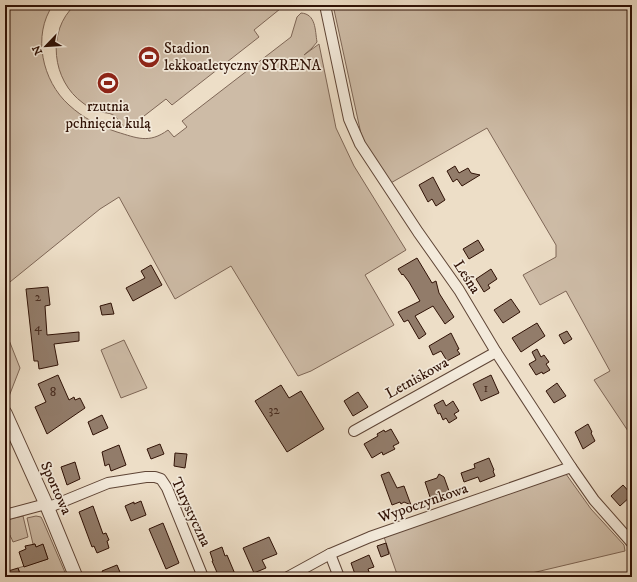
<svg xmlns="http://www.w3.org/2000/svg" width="637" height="582" viewBox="0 0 637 582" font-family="'IM FELL DW Pica',serif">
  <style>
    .green { fill: #cdbba6; stroke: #7e6656 }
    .building { fill: #927c6a; stroke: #301206 }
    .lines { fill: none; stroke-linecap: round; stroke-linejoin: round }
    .minor-casing { stroke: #5f4536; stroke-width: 12 }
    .tertiary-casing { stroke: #5f4536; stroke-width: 15 }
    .minor { stroke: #f3eadb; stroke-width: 10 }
    .tertiary { stroke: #f3eadb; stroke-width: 13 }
    .labels { text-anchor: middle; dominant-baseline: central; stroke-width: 3.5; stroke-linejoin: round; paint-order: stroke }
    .number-label { font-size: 13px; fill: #482c1f }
    .poi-label { font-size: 15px; fill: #301206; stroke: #f3eadb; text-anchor: start }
    .street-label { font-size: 15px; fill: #301206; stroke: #f3eadb }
  </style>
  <rect width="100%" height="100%" fill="#eddec7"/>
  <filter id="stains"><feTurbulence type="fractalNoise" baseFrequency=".005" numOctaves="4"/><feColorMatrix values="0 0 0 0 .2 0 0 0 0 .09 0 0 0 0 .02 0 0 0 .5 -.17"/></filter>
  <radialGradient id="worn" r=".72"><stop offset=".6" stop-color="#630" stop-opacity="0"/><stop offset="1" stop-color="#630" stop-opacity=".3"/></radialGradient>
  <!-- green -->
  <g class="green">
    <path d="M5 5H53C32 35 42 81 69 105 83 118 99 126 117 132 137 138 149 144 168 130L174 137 187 127 182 121 291 37 297 17 301 13C316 14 315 30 317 42L312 48 304 55 319 44 336 128 354 166 406 250 365 275 394 325 311 371 298 376 231 266 175 299 119 197 100 209 5 286Z"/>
    <path d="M75 5H276L280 9 254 30 259 37 172 105 166 99 126 130C122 125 117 116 111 114 109 113 105 113 102 112 96 111 89 108 83 103 52 81 46 31 75 5Z"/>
    <path d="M333 5H632V437L594 380 610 371 566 291 540 305 523 275 556 257V245L487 128 389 184 363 143Z"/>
    <path d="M5 330 20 368 6 404 5 401Z"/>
    <path d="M124 340 147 388 121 398 101 350Z"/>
    <path d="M566 474 591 509 624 545 625 551 515 577H398L384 537Z"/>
    <path d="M23 516 28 537 13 542C10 534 5 529 5 520Z"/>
    <path d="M36 516 41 517 43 521 67 577H19L21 576 18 568 48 559 43 545 36 547 35 544H33L27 518Z"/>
  </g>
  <!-- building -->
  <g class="building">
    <path d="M455 166 459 173 468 168 471 173 480 175 462 186 457 179 453 182 447 171Z"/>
    <path d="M433 177 445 200 436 206 432 199 428 202 419 185Z"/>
    <path d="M478 240 484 250 469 259 463 249Z"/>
    <path d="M417 258 432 283 436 281 439 293 454 317 445 324 433 306 415 316 426 334 419 339 408 320 404 322 398 312 420 301 409 282 403 274 402 275 398 269Z"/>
    <path d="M151 265 162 285 133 301 126 288 145 278 141 271Z"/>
    <path d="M491 269 497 279 488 285 490 288 484 292 476 279Z"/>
    <path d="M48 287 50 305 45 306 47 335 79 332V341L54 344 58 365 39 369 38 361H34L26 289Z"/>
    <path d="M511 299 520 312 503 323 494 310Z"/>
    <path d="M111 303 114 314 102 315 100 306Z"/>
    <path d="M537 323 545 336 521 352 512 338Z"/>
    <path d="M567 331 572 339 564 344 559 335Z"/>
    <path d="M451 333 459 349 457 350 460 354 447 361 441 351 433 355 429 346Z"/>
    <path d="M537 349 541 357 544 355 549 362 546 364 550 370 543 374 542 372 536 375 529 364 536 360 532 352Z"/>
    <path d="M58 375 69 400 74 397 75 400 80 398 85 408 47 434 35 407 46 402 38 384Z"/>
    <path d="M491 375 499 393 481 401 473 384Z"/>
    <path d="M557 383 566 396 554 403 546 391Z"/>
    <path d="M281 385 289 398 301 391 324 429 287 452 255 401Z"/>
    <path d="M358 392 368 407 353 416 344 401Z"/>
    <path d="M443 400 446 406 453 401 459 411 454 414 457 418 449 423 446 418 443 420 440 413 438 414 434 405Z"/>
    <path d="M102 415 108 428 93 435 88 422Z"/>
    <path d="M588 424 592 432 591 433 595 441 583 449 575 432Z"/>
    <path d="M391 429 399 443 393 446 395 449 383 455 382 452 372 458 364 444 378 436 377 434 384 430 385 432Z"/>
    <path d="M160 444 164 454 151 459 147 449Z"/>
    <path d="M119 445 126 465 111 471 109 464 105 466 102 452Z"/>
    <path d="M175 453 187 454 185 468 174 466Z"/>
    <path d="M489 458 494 470 493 471 495 476 480 482 478 477 464 482 461 473 475 468 474 464Z"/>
    <path d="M75 462 80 479 67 485 61 467Z"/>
    <path d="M389 472 397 488 404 486 411 505 404 502 401 504 400 502 392 505 381 475Z"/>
    <path d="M439 474 444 477 449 491 444 493 443 496 440 494 430 497 425 482 437 478Z"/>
    <path d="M623 485 632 495 620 506 611 496Z"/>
    <path d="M141 501 146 515 131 521 125 506 134 502V504Z"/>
    <path d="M93 506 103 534 106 533 109 540 107 541 109 548 97 553 94 546 92 547 79 512Z"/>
    <path d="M163 523 179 563 166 569 149 529Z"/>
    <path d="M269 537 277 554 262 560 266 568 254 573 243 548Z"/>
    <path d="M386 543 389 554 381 557 377 546Z"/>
    <path d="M35 544 36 547 43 544 48 559 24 567 19 552 26 549 25 546Z"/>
    <path d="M222 547 225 556 227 555 235 574 227 577H219L212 561H213L210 552Z"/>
    <path d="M369 555 374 567 368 569 371 577H356L351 563Z"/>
    <path d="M117 565 122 577H105L102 571Z"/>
    <path d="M18 568 21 577H5V572Z"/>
  </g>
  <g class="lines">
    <!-- minor casing -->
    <g class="minor-casing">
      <g id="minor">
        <path d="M325 5 349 119 360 144 418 232 459 290 496 352 571 467 594 500 632 543"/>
        <path d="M354 431 496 352"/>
        <path d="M47 508 108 483 146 477H155L161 479 167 488 203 577"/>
        <path d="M5 515 46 504"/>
        <path d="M330 554 339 577"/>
        <path d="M288 577 330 554 370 537 571 467"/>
      </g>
    </g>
    <!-- tertiary casing -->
    <g class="tertiary-casing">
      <path id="tertiary" d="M5 413 46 504 76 577"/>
    </g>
    <!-- minor -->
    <use href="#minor" class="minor"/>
    <!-- tertiary -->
    <use href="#tertiary" class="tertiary"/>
  </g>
  <!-- icons -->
  <defs>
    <g id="stadium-disc" transform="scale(1.15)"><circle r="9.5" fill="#8f2418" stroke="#f3eadb"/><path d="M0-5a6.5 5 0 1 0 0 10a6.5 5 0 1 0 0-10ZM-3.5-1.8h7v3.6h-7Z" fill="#fff"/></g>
  </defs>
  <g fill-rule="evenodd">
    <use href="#stadium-disc" x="149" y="57"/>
    <use href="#stadium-disc" x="108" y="83"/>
  </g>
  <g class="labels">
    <!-- number labels -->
    <g class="number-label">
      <text x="38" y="297">2</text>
      <text x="38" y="327">4</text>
      <text x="486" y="388">1</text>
      <text x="53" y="392">8</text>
      <text x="274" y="410">32</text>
    </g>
    <!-- poi labels -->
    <g class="poi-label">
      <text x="164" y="48">Stadion<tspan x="164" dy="17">lekkoatletyczny SYRENA</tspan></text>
      <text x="108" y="106" text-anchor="middle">rzutnia<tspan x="108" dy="17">pchnięcia kulą</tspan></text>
    </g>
    <!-- street labels -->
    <g class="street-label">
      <text transform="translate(467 277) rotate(57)">Leśna</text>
      <text transform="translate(417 378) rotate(-29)">Letniskowa</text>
      <text transform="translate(56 488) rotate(66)">Sportowa</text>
      <text transform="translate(423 503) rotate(-19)">Wypoczynkowa</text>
      <text transform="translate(191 512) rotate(65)">Turystyczna</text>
    </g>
  </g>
  <!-- margin -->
  <rect width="637" height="582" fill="none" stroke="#eddec7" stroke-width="20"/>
  <rect x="6" y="6" width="625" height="570" fill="none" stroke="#301206" stroke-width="2"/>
  <rect x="10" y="10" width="617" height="562" fill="none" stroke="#301206"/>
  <!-- north arrow -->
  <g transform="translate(46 46) rotate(245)" stroke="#f3eadb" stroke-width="3" paint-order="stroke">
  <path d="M0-3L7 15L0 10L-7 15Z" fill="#301206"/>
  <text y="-6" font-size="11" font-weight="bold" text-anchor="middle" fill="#301206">N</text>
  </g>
  <rect width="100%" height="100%" filter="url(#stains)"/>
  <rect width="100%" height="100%" fill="url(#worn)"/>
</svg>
